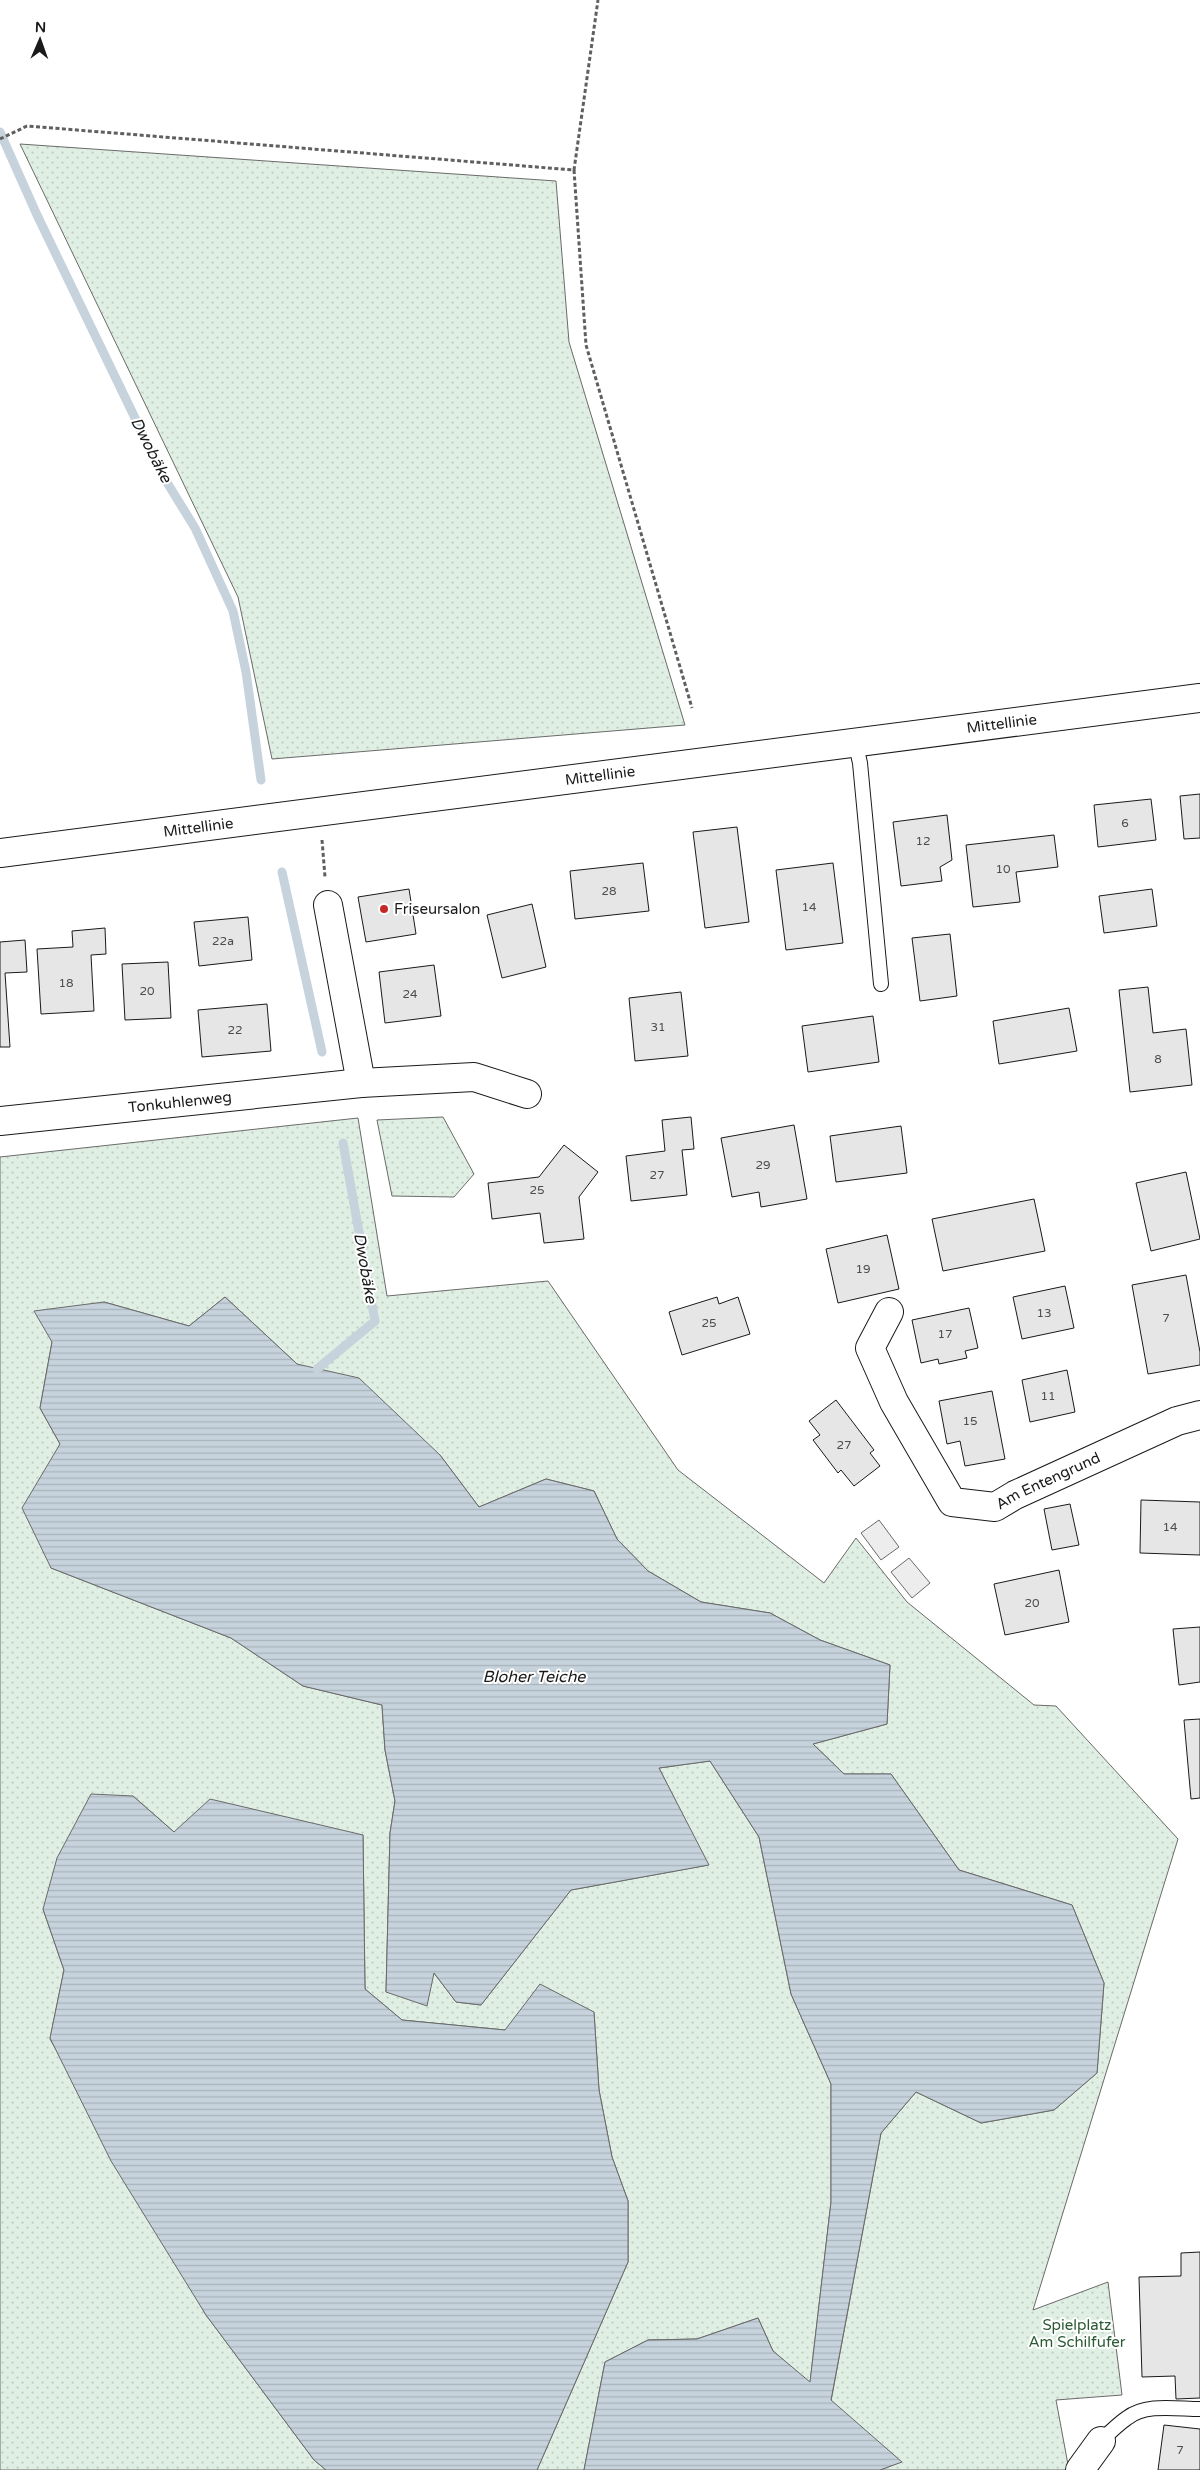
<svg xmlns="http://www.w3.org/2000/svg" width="1200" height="2470" viewBox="0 0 1200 2470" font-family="'Varela Round',sans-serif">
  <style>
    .green { fill: url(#green-dots); stroke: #6a6a6a }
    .parking { fill: #ededed; stroke: #6a6a6a }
    .water { fill: url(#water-rules); stroke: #6a6a6a }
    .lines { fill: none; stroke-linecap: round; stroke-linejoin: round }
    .stream { stroke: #c6d2dc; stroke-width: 9 }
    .building { fill: #e6e6e6; stroke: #1a1a1a }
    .service-casing { stroke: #1a1a1a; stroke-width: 16 }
    .minor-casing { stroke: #1a1a1a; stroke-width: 30 }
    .tertiary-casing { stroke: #1a1a1a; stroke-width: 30 }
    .path { stroke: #5f5f5f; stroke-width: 3; stroke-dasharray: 4 2.5; stroke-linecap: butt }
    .service { stroke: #fff; stroke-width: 14 }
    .minor { stroke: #fff; stroke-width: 28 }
    .tertiary { stroke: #fff; stroke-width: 28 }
    .poi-dot { fill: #c62828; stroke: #fff; stroke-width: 2 }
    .labels { text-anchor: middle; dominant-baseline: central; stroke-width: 4; stroke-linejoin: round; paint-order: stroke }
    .number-label { font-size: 12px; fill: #4d4d4d }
    .street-label { font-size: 15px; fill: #1a1a1a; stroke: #fff }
    .poi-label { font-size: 15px; fill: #1a1a1a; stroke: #fff; text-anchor: start }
    .park-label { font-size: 15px; fill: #2b5a34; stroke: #fff }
    .water-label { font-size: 16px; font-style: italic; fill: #1a1a1a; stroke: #fff }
  </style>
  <defs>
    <pattern id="green-dots" width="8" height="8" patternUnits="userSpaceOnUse" patternTransform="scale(1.25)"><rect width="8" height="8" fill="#e0efe3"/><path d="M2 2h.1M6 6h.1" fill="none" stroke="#c0ccc2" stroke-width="1.8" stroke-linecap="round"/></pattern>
    <pattern id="water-rules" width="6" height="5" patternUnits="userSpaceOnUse" patternTransform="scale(1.25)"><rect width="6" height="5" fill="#c6d2dc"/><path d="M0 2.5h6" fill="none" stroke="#aab4bc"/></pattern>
  </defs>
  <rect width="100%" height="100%" fill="#fff"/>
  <!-- green -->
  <g class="green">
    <path d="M20 144 556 181 569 342 685 725 272 759 238 597Z"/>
    <path d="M443 1117 474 1174 454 1197 392 1196 377 1120Z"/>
    <path d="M358 1118 387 1296 548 1281 678 1470 824 1583 856 1538 907 1602 1034 1705 1056 1706 1178 1839 1033 2310 1108 2282 1122 2395 1056 2400 1069 2470H880L901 2462 831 2401 881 2133 916 2092 981 2123 1054 2110 1097 2073 1104 1983 1072 1905 959 1870 891 1774H844L813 1744 887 1724 890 1665 820 1640 770 1613 701 1602 648 1571 617 1539 594 1491 546 1479 479 1507 440 1455 297 1364 225 1297 189 1326 104 1302 52 1342 40 1408 60 1444 51 1568 231 1638 303 1686 382 1705 385 1750 395 1801 390 1833 386 1992 434 1973 456 2002 481 2005 571 1890 708 1865 659 1768 710 1761 759 1837 791 1994 831 2084V2202L810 2383 773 2351 758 2318 697 2339 648 2340 605 2362 584 2470H537L628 2262V2201L612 2157 599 2090 594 2012 505 2030 402 2020 365 1989 363 1835 174 1832 133 1796 43 1909 64 1970 50 2039 206 2315 314 2460 326 2470H0V1157Z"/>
  </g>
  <!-- parking -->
  <g class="parking">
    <path d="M879 1520 899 1547 881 1560 861 1533Z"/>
    <path d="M909 1558 930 1583 912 1598 891 1572Z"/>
  </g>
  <!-- water -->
  <g class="water">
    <path d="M225 1297 297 1364 359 1378 440 1455 479 1507 546 1479 594 1491 617 1539 648 1571 701 1602 770 1613 820 1640 890 1665 887 1724 813 1744 844 1774H891L959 1870 1072 1905 1104 1983 1097 2073 1054 2110 981 2123 916 2092 881 2133 831 2400 902 2462 880 2470H584L605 2362 648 2340 697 2339 758 2318 773 2351 810 2382 831 2202V2084L791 1994 759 1837 710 1761 659 1768 709 1865 571 1890 481 2005 456 2002 434 1973 427 2006 386 1992 390 1833 395 1801 385 1750 382 1705 303 1686 231 1638 51 1568 22 1508 60 1444 40 1408 52 1342 34 1311 104 1302 189 1326Z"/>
    <path d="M91 1794 133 1796 174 1832 210 1799 363 1835 365 1989 402 2020 505 2030 540 1984 594 2012 599 2090 612 2157 628 2201V2262L537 2470H326L314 2460 206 2315 111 2161 50 2038 64 1970 43 1909 57 1858Z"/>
  </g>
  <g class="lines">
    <!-- stream -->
    <g class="stream">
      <path d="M0 132 37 215 163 476 195 528 233 611 246 672 261 780"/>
      <path d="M282 872 322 1052"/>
      <path d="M317 1369 375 1321 343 1143"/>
    </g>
  </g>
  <!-- building -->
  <g class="building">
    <path d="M1200 794V838L1184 839 1180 796Z"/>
    <path d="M1151 799 1156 840 1098 847 1094 805Z"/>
    <path d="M947 815 952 860 940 867 942 881 901 886 893 822Z"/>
    <path d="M737 827 749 922 705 928 693 832Z"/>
    <path d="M1054 835 1058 867 1016 872 1020 902 973 907 966 845Z"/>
    <path d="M643 863 649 911 575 919 570 871Z"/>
    <path d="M833 863 843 943 786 950 776 870Z"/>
    <path d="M409 889 416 934 366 942 358 897Z"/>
    <path d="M1152 889 1157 926 1104 933 1099 896Z"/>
    <path d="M532 904 546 967 502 978 487 915Z"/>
    <path d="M248 917 252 960 199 966 194 922Z"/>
    <path d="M105 928 106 954 91 955 94 1011 41 1014 37 949 73 947 72 931Z"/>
    <path d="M950 934 957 996 920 1001 912 938Z"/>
    <path d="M25 940 27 972 5 973 10 1047H0V942Z"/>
    <path d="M168 962 171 1018 125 1020 122 964Z"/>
    <path d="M434 965 441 1016 385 1023 379 972Z"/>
    <path d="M1148 987 1153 1033 1186 1029 1192 1085 1130 1092 1119 990Z"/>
    <path d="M681 992 688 1056 635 1061 629 998Z"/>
    <path d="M267 1004 271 1051 202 1057 198 1010Z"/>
    <path d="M1069 1008 1077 1051 999 1064 993 1021Z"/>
    <path d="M873 1016 879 1062 808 1072 802 1026Z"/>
    <path d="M691 1117 694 1149 682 1150 687 1195 631 1201 626 1156 665 1151 662 1120Z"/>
    <path d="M794 1125 807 1199 761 1207 759 1192 732 1197 721 1138Z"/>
    <path d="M901 1126 907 1173 836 1182 830 1136Z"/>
    <path d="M564 1145 598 1172 579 1197 584 1239 544 1243 540 1213 492 1219 488 1183 539 1177Z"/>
    <path d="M1186 1172 1200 1239 1151 1251 1136 1183Z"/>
    <path d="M1034 1199 1045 1251 943 1271 932 1219Z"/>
    <path d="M887 1235 899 1289 838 1303 826 1249Z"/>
    <path d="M1186 1275 1200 1352V1365L1148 1374 1132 1285Z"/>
    <path d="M1065 1286 1074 1328 1022 1339 1013 1297Z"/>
    <path d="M717 1297 719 1304 738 1297 750 1334 682 1355 669 1312Z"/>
    <path d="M969 1308 978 1348 965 1351 967 1358 939 1364 938 1359 921 1363 912 1320Z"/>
    <path d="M1067 1370 1075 1412 1030 1422 1022 1380Z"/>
    <path d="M992 1391 1005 1459 965 1466 960 1441 947 1444 939 1401Z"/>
    <path d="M836 1400 874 1450 870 1453 880 1466 854 1486 841 1470 838 1473 813 1440 820 1435 809 1421Z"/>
    <path d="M1141 1500 1200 1502V1555L1140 1553Z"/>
    <path d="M1070 1504 1079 1545 1052 1550 1044 1509Z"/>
    <path d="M1059 1570 1069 1622 1005 1635 994 1584Z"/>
    <path d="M1200 1627V1682L1179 1685 1173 1629Z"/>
    <path d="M1200 1719V1798L1191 1799 1184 1720Z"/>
    <path d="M1200 2252V2398L1176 2399 1175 2376 1142 2377 1139 2277 1181 2276V2253Z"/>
    <path d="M1164 2425 1200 2429V2470H1158Z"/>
  </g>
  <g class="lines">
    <!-- service casing -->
    <g class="service-casing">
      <g id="service">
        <path d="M855 741 860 763 881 984"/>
        <path d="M1101 2441C1109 2433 1118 2424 1127 2418 1146 2403 1177 2409 1200 2409"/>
      </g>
    </g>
    <!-- minor casing -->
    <g class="minor-casing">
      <g id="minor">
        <path d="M328 905 361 1083"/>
        <path id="s1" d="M0 1121 361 1083 474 1077 527 1094"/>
        <path id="s2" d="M889 1312 870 1348 894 1402 952 1502 995 1507 1015 1495 1177 1421 1200 1415"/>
        <path d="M1080 2470 1101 2441"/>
      </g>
    </g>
    <!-- tertiary casing -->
    <g class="tertiary-casing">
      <g id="tertiary">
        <path id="s3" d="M0 853 1200 698"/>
      </g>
    </g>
    <!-- path -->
    <g class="path">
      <path d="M0 139 27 126 574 170 598 0"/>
      <path d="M574 170 586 345 692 708"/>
      <path d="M322 840 325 877"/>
    </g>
    <!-- service -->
    <use href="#service" class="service"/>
    <!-- minor -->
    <use href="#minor" class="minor"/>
    <!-- tertiary -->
    <use href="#tertiary" class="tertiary"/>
  </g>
  <!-- markers -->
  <circle class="poi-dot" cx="384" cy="909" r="5"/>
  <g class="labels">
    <!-- number labels -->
    <g class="number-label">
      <text x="1125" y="823">6</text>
      <text x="923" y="841">12</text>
      <text x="1003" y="869">10</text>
      <text x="609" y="891">28</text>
      <text x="809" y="907">14</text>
      <text x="223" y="941">22a</text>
      <text x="66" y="983">18</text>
      <text x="147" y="991">20</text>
      <text x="410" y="994">24</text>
      <text x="658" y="1027">31</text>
      <text x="235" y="1030">22</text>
      <text x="1158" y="1059">8</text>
      <text x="763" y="1165">29</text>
      <text x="657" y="1175">27</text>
      <text x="537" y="1190">25</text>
      <text x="863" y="1269">19</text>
      <text x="1044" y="1313">13</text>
      <text x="1166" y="1318">7</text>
      <text x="709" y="1323">25</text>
      <text x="945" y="1334">17</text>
      <text x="1048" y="1396">11</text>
      <text x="970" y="1421">15</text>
      <text x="844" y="1445">27</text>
      <text x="1170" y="1527">14</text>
      <text x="1032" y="1603">20</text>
      <text x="1180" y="2450">7</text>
    </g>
    <!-- street labels -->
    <g class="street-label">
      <text stroke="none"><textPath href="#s3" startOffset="1010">Mittellinie</textPath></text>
      <text stroke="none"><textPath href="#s3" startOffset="605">Mittellinie</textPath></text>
      <text stroke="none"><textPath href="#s3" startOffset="200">Mittellinie</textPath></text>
      <text stroke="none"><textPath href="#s1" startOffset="181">Tonkuhlenweg</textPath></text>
      <text stroke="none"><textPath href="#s2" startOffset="318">Am Entengrund</textPath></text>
    </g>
    <!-- poi labels -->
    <g class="poi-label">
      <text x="394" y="909">Friseursalon</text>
    </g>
    <!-- park labels -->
    <g class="park-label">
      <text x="1077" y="2325">Spielplatz<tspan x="1077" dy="17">Am Schilfufer</tspan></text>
    </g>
    <!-- water labels -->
    <g class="water-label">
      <text transform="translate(151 450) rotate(63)">Dwobäke</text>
      <text transform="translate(365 1268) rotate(80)">Dwobäke</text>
      <text x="534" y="1677">Bloher Teiche</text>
    </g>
  </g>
  <!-- north arrow -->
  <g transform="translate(40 40) rotate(2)" stroke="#ffffff" stroke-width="4" paint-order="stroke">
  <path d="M0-4L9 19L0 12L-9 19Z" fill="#1a1a1a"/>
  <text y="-8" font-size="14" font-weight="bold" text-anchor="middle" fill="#1a1a1a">N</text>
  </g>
</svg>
